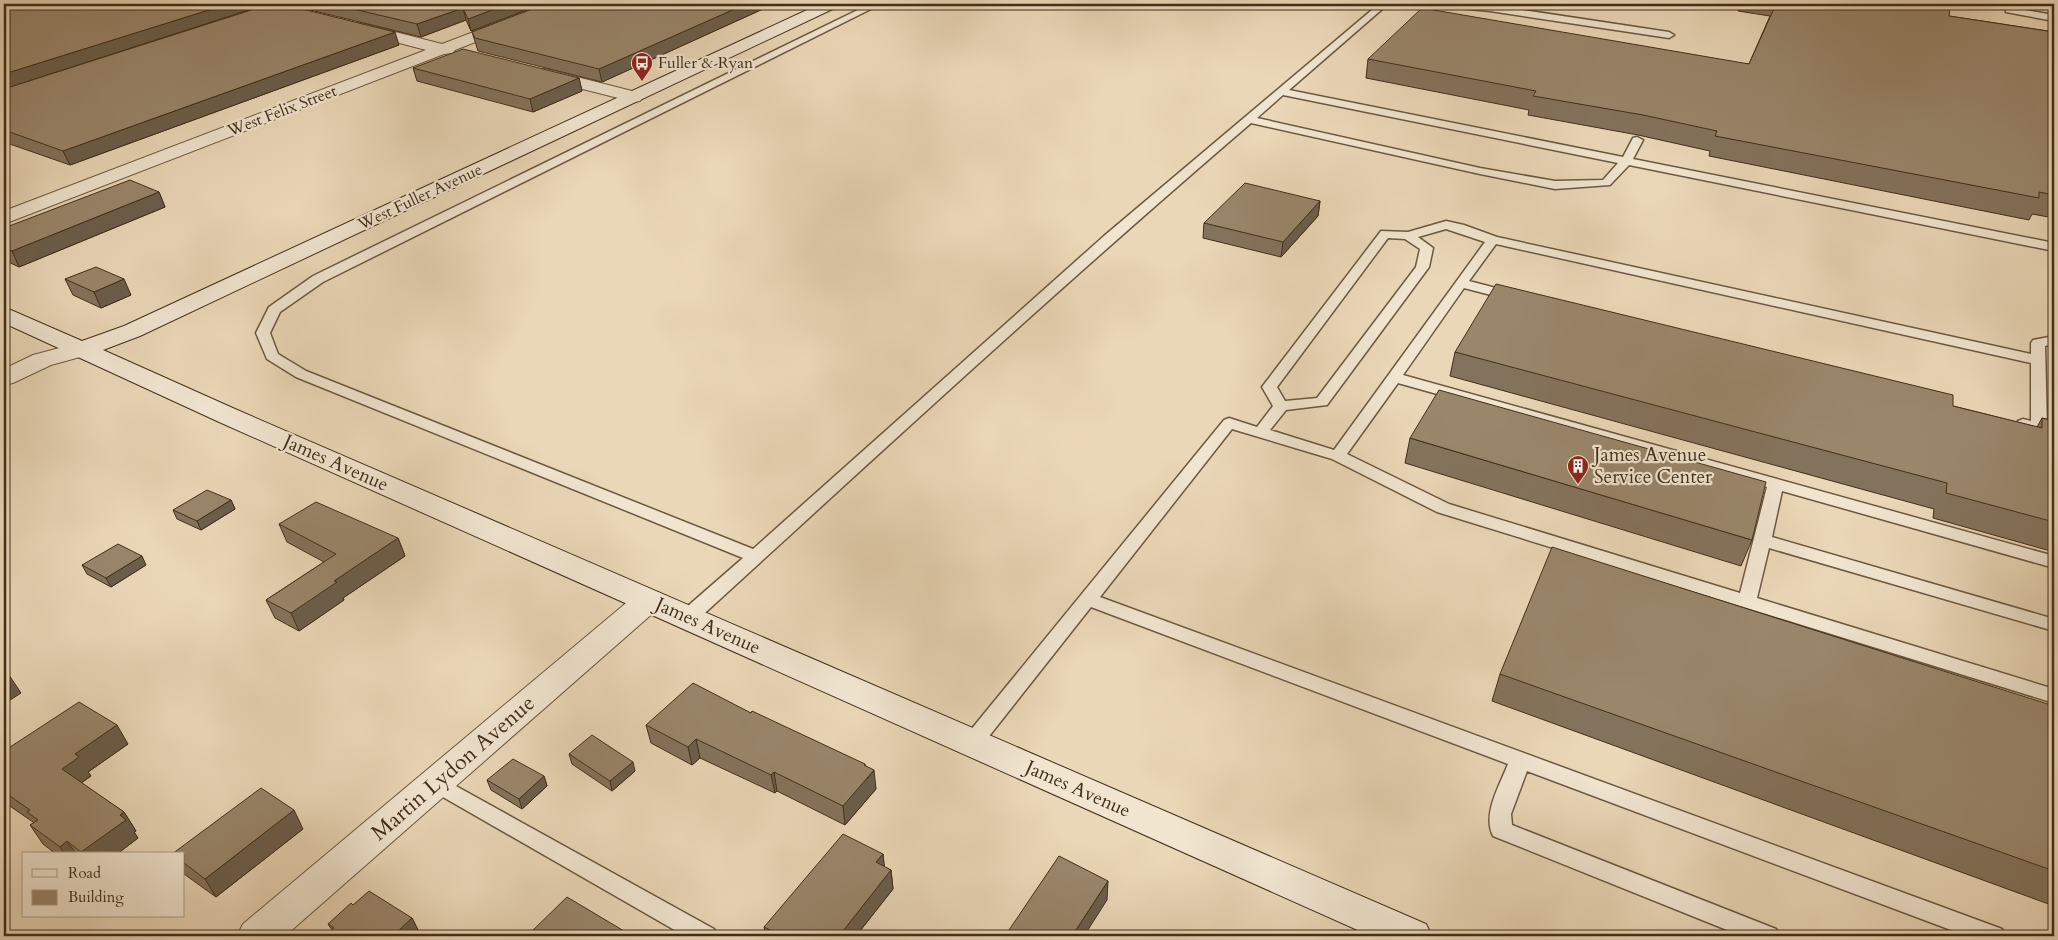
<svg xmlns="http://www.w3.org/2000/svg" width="2058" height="940" viewBox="0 0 2058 940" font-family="Cardo,serif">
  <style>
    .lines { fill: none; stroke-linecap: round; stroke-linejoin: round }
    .lane-casing { stroke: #6c5840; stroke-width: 3 }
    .street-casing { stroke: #6c5840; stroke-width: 2 }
    .secondary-casing { stroke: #422e19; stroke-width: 2 }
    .lane { fill: #f1e5d0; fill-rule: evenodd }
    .street { fill: #f1e5d0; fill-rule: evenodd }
    .secondary { fill: #f1e5d0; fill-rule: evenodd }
    .wall { fill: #84735c; stroke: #422e19 }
    .shaded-wall { fill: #6b5e4b; stroke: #422e19 }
    .building { fill: #99866b; stroke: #422e19 }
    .labels { text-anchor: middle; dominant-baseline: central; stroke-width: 4.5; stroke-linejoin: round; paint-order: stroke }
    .far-poi-label { font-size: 16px; fill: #422e19; stroke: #f1e5d0; text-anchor: start }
    .far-street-label { font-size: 16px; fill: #422e19; stroke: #f1e5d0 }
    .poi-label { font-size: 19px; fill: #422e19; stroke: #f1e5d0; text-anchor: start }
    .street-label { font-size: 19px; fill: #422e19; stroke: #f1e5d0 }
    .near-street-label { font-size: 22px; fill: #422e19; stroke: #f1e5d0 }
  </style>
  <rect width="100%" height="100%" fill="#ead7b7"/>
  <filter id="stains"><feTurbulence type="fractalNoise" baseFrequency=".004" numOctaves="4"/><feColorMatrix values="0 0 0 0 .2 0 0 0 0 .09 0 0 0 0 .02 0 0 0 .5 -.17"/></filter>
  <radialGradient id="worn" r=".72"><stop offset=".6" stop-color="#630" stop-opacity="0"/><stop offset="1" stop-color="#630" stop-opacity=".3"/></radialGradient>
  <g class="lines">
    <!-- lane casing -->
    <g class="lane-casing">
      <g id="lane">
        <path d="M870 4H881L323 282 280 312 270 333 278 354 306 371 753 549 1104 236 1379 4H1388L1289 90 1623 157 1633 138 1637 137 1643 140 1633 159 2054 243V251L1629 165 1610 185 1555 189 1480 174 1251 123C1062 285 879 454 695 622L688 623 681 622 679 617 681 612 743 558 296 377 267 359 256 333 269 307 313 276ZM1283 95 1618 163 1603 180 1555 181 1480 168 1257 118Z"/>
        <path d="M1444 4 1490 5 1669 32 1674 35 1669 38 1490 11 1448 7Z"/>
        <path d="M2006 4H2014V8L2054 15V21L2006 12Z"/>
        <path d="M1446 221 1464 225 1497 237 2031 354V343L2033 340 2054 336V344L2045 346 2047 428 2045 431 2039 433 2018 427 2015 424 2018 421 2023 419 2031 421V363L1496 244 1469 281 1519 294 1521 297 1519 300 1514 301 1464 288 1403 375 2054 556V568L1782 491 1772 537 2054 619V631L1769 548 1757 598 2054 689V703L1437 512 1332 459 1232 429 1100 597 2002 929 2006 936H1967L1527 771 1511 814 1512 825 1776 929 1780 936H1742L1493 836C1482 814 1500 785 1508 764L1091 607 979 749 972 751 965 749 962 743 965 737 1224 420 1229 418 1257 427 1273 406 1262 387 1381 231 1408 232ZM1446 229 1485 242 1334 450 1270 430 1286 410 1327 405 1429 267 1433 248 1418 237ZM1388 238 1405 239 1420 249 1416 267 1317 398 1285 401 1277 387ZM1398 383 1767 487 1740 593 1449 504 1347 454Z"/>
        <path d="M436 775 714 929 718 936H685L429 789 425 783 429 777Z"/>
      </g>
    </g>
    <!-- street casing -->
    <g class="street-casing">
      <g id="street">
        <path d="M547 4H568L565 7 455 50 453 53 444 54 4 224V211L426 50 354 31 352 28 354 25 360 23 442 44Z"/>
        <path d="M545 69 640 93 643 97 640 101 634 102 539 78 537 74 539 70Z"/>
        <path d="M82 342 91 344 94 349 91 354 51 365 13 383 4 385V369L33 355Z"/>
        <path d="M649 590 660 593 664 600 660 607 285 936H237L243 924 638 593Z"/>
      </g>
    </g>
    <!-- secondary casing -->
    <g class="secondary-casing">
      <path id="secondary" d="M820 4H840L837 7 140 336 103 350 235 409 1426 924 1432 936H1371L217 421 4 323V307L82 341 124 326Z"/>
    </g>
    <!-- lane -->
    <use href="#lane" class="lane"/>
    <!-- street -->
    <use href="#street" class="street"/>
    <!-- secondary -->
    <use href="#secondary" class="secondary"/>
  </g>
  <!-- wall -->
  <g class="wall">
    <path d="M4 4 258 7 399 45 70 165 4 142Z"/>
    <path d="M294 4H542L471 31 466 20 421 37 294 6Z"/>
    <path d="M774 4 602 82 478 51 472 32Z"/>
    <path d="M1740 4H1949L1948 7 1949 16 2054 32V218L2032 214 2029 220 1709 156 1710 151 1638 135 1528 115 1529 110 1366 78 1368 59 1749 64 1770 16 1738 11Z"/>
    <path d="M413 68 579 78 582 91 533 112 417 81Z"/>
    <path d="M159 192 165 207 19 267 4 260V228Z"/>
    <path d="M1320 201 1318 216 1281 257 1203 238 1204 223Z"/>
    <path d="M65 279 131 295 101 308 73 295Z"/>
    <path d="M1455 352 1953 406 2037 427 2042 418 2054 421V552L1933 518 1934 509 1450 376Z"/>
    <path d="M1410 438 1752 540 1741 566 1405 463Z"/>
    <path d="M231 500 235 509 201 530 177 519 173 510Z"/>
    <path d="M279 524 398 538 405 556 343 598 344 600 299 631 275 618 266 600 324 562 287 542Z"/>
    <path d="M82 565H146L111 587 87 574Z"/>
    <path d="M1500 674 2054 706V906L1492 701Z"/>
    <path d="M751 713 865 766 876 789 845 825 777 791 775 793 700 758 692 765 651 743 646 725Z"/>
    <path d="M128 744 88 772 91 776 81 783 124 812 136 831 134 832 138 838 117 854H56L43 844 30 825 34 823 33 822 4 802V751Z"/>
    <path d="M569 754 635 771 612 791 572 764Z"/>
    <path d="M544 776 547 786 522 809 491 790 487 780Z"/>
    <path d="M303 829 216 897 184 874V854Z"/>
    <path d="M883 854 884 867 891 870 893 889 856 936H766L764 927Z"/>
    <path d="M353 905 412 918 421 936H325L332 930 328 924Z"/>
  </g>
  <!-- shaded-wall -->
  <g class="shaded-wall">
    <path d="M228 4H257L258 7 4 89V74Z"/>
    <path d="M508 4H542L471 31 468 19Z"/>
    <path d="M746 4H774L602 82 599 69Z"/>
    <path d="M463 8 466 20 421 37 417 24Z"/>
    <path d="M395 32 399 45 70 165 63 151Z"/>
    <path d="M579 78 582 91 533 112 530 99Z"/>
    <path d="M159 192 165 207 19 267 12 251Z"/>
    <path d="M1320 201 1318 216 1281 257 1283 242Z"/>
    <path d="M124 279 131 295 101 308 94 292Z"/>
    <path d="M231 500 235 509 201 530 197 521Z"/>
    <path d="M398 538 405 556 343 598 344 600 299 631 291 613 334 581Z"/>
    <path d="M142 556 146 565 111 587 106 578Z"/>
    <path d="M9 675 21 693 4 704V678Z"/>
    <path d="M117 725 128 744 88 772 91 776 74 788 62 769 75 754Z"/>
    <path d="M696 739 700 758 692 765 688 747Z"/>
    <path d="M633 762 635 771 612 791 610 781Z"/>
    <path d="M865 764 867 779 874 770 876 789 845 825 843 806Z"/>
    <path d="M774 772 777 791 775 793 771 775Z"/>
    <path d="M544 776 547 786 522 809 519 799Z"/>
    <path d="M294 810 303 829 216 897 205 879Z"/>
    <path d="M124 812 136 831 134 832 138 838 117 854H83L81 852Z"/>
    <path d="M67 841 76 854H64L60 847Z"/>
    <path d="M883 854 885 872 876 862Z"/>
    <path d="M891 870 893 889 856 936H839Z"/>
    <path d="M1108 881 1107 900 1084 936H1072Z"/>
    <path d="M412 918 421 936H395V934Z"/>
    <path d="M624 931 626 936H620Z"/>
  </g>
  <!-- building -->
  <g class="building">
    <path d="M4 4H228L4 74Z"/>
    <path d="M270 4H282L395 32 63 151 4 130V89Z"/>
    <path d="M332 4H508L468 19 463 8 417 24Z"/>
    <path d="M545 4H746L599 69 475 38 472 32Z"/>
    <path d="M1776 4H1927L1950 7 1949 16 2054 32V195L2039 192V198L1715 136 1717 131 1643 115 1533 96 1536 91 1368 59 1422 8 1749 64Z"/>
    <path d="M463 49 579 78 530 99 413 68Z"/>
    <path d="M130 180 159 192 12 251 4 248V228Z"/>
    <path d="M1245 183 1320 201 1283 242 1204 223Z"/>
    <path d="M96 267 124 279 94 292 65 279Z"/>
    <path d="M1496 284 1953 395V406L2042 428V418L2054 421V522L1946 493 1947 483 1455 352Z"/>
    <path d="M1439 390 1766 482 1752 540 1410 438Z"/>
    <path d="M207 490 231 500 197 521 173 510Z"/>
    <path d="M316 502 398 538 334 581 337 582 291 613 266 600 336 554 279 524Z"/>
    <path d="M118 544 142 556 106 578 82 565Z"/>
    <path d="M1552 547 2054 706V871L1500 674Z"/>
    <path d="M4 671 9 675 4 678Z"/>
    <path d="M693 683 751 713 752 711 865 764 864 765 874 770 843 806 774 772 771 775 696 739 688 747 646 725Z"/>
    <path d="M79 702 117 725 75 754 79 757 62 769 124 812 120 815 126 820 81 852 67 841 60 847 30 825 38 820 27 812 30 810 4 792V751Z"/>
    <path d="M592 735 633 762 610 781 569 754Z"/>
    <path d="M513 759 544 776 519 799 487 780Z"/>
    <path d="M261 788 294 810 205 879 184 863V854H172Z"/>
    <path d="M843 834 883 854 876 862 891 870 839 936H782L764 927Z"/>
    <path d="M1059 856 1108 881 1072 936H1005Z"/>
    <path d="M369 891 412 918 395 934 397 935 395 936H325L334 928 328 924 351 903 353 905Z"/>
    <path d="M567 897 624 931 620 936H527Z"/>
    <path d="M1220 933 1227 936H1218Z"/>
  </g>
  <!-- icons -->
  <defs>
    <g id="bus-pin" transform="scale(1.125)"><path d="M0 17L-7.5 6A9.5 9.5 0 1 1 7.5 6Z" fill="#8f2418" stroke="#f1e5d0"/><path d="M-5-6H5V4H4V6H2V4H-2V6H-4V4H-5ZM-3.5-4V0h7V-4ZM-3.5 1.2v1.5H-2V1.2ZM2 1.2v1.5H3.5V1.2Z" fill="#fff"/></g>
    <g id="building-pin" transform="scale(1.125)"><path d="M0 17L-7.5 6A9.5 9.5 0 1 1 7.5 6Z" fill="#8f2418" stroke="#f1e5d0"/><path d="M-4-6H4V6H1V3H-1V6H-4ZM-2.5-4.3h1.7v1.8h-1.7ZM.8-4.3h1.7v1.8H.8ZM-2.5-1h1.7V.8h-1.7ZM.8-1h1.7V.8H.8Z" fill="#fff"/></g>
  </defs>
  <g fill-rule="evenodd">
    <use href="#bus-pin" x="642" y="63"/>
    <use href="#building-pin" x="1578" y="466"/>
  </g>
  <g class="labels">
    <!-- far-poi labels -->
    <g class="far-poi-label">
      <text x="658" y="63">Fuller &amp; Ryan</text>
    </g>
    <!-- far-street labels -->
    <g class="far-street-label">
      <text transform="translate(282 111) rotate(-21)">West Felix Street</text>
      <text transform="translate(420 197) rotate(-25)">West Fuller Avenue</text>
    </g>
    <!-- poi labels -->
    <g class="poi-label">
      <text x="1594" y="455">James Avenue<tspan x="1594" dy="22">Service Center</tspan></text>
    </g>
    <!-- street labels -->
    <g class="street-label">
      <text transform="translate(336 463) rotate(24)">James Avenue</text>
      <text transform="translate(708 626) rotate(24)">James Avenue</text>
      <text transform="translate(1078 789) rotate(24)">James Avenue</text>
    </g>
    <!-- near-street labels -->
    <g class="near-street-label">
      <text transform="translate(453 768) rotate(-41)">Martin Lydon Avenue</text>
    </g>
  </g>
  <!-- margin -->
  <rect width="2058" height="940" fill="none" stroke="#ead7b7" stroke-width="20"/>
  <rect x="5" y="5" width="2048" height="930" fill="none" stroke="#422e19" stroke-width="2.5"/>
  <rect x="10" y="10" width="2038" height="920" fill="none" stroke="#422e19"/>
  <!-- legend -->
  <rect x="22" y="852" width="162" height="65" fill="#f1e5d0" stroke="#ab9c87"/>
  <rect x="32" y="869" width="25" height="8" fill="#f1e5d0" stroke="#ab9c87"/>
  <text x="68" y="878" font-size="15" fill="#422e19">Road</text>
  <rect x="32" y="890" width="25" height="15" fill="#99866b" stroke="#ab9c87"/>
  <text x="68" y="902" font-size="15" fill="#422e19">Building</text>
  <rect width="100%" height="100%" filter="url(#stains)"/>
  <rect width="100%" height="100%" fill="url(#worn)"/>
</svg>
